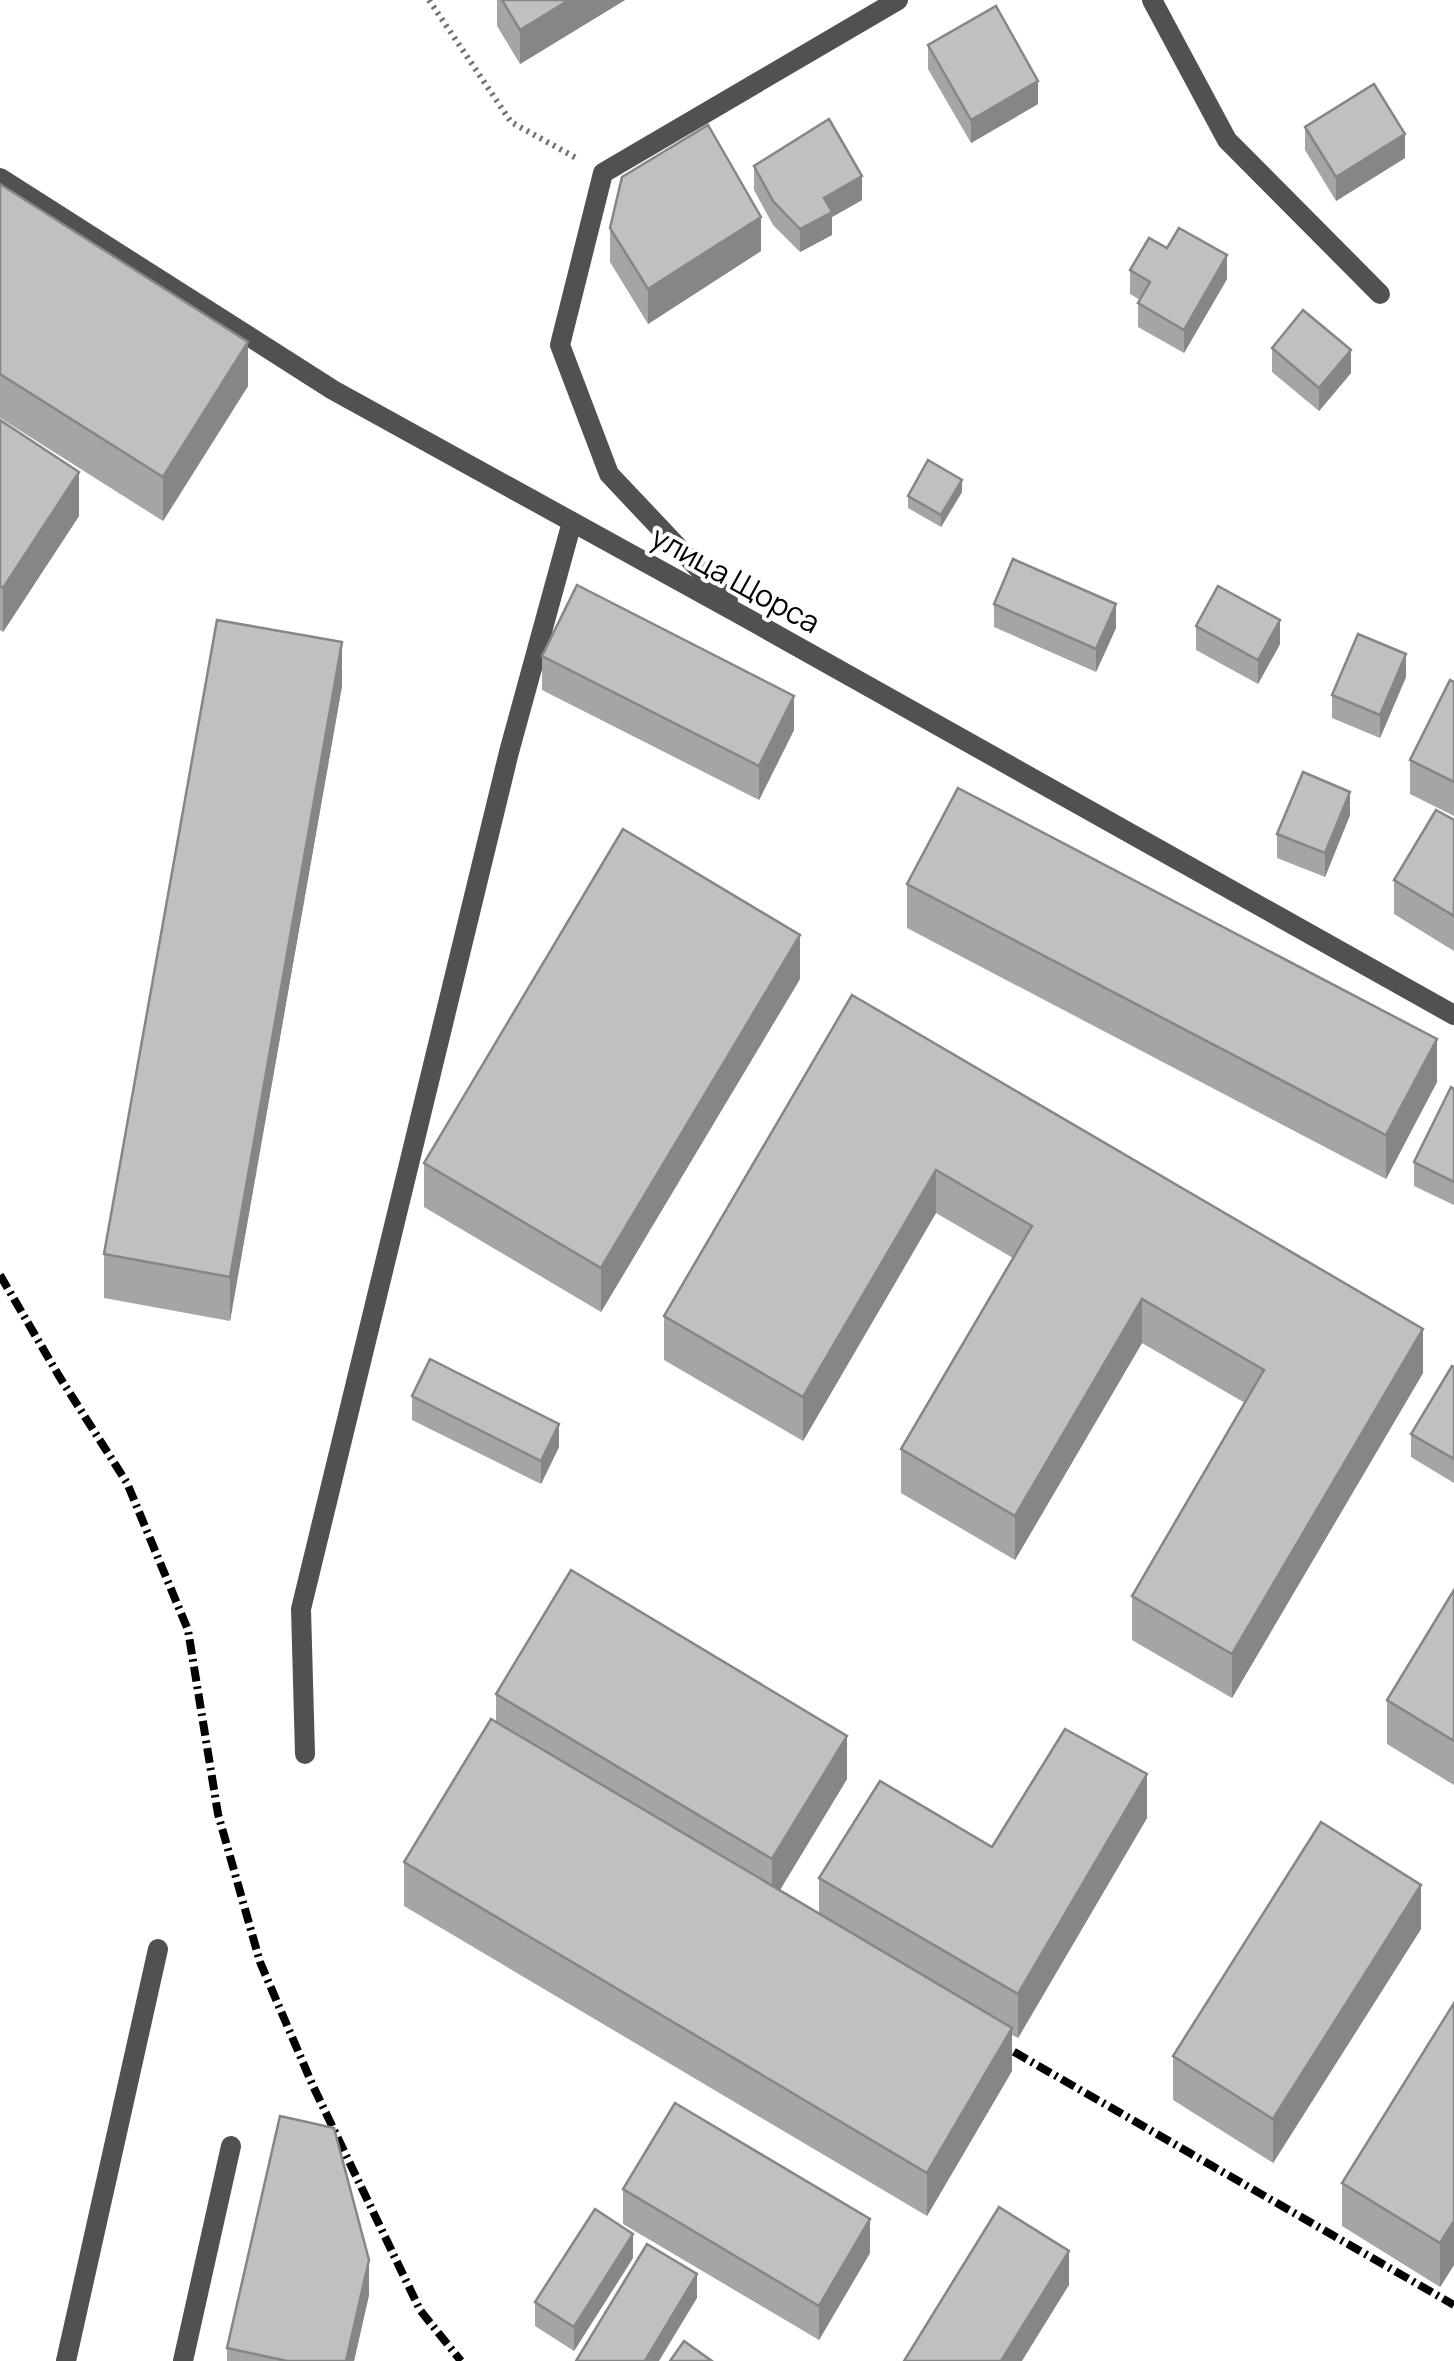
<svg xmlns="http://www.w3.org/2000/svg" width="1454" height="2361" viewBox="0 0 1454 2361" font-family="Manrope,sans-serif">
  <style>
    .lines { fill: none; stroke-linecap: round; stroke-linejoin: round }
    .path { stroke: #737373; stroke-width: 6; stroke-dasharray: 2.5 5; stroke-linecap: butt }
    .lane { stroke: #515151; stroke-width: 20 }
    .street { stroke: #515151; stroke-width: 20 }
    .rail { stroke: #000; stroke-width: 8; stroke-dasharray: 15 5 2.5 5; stroke-linecap: butt }
    .wall { fill: #a5a5a5 }
    .shaded-wall { fill: #868686 }
    .building { fill: #c0c0c0; stroke: #868686; stroke-width: 2.5 }
    .labels { text-anchor: middle; dominant-baseline: central; stroke-width: 8; stroke-linejoin: round; paint-order: stroke }
    .street-label { font-size: 30px; fill: #000; stroke: #fff }
  </style>
  <rect width="100%" height="100%" fill="#fff"/>
  <g class="lines">
    <!-- path -->
    <path class="path" d="M429 0 511 122 578 159"/>
    <!-- lane -->
    <g class="lane">
      <path d="M305 1754 301 1609 509 752 572 522"/>
      <path d="M66 2361 158 1949"/>
      <path d="M183 2361 231 2146"/>
    </g>
    <!-- street -->
    <g class="street">
      <path d="M1152 0 1227 140 1380 294"/>
      <path d="M0 178 333 390 743 616 1454 1015"/>
      <path d="M728 600 609 474 560 345 603 173 898 0"/>
    </g>
    <!-- rail -->
    <g class="rail">
      <path d="M0 1275 59 1376 127 1483 188 1630 218 1814 260 1962 313 2086 420 2310 461 2361"/>
      <path d="M990 2038 1454 2305"/>
    </g>
  </g>
  <!-- wall -->
  <g class="wall">
    <path d="M497 0H625L520 64 497 26Z"/>
    <path d="M928 45 1038 104 971 143 928 69Z"/>
    <path d="M1305 127 1405 158 1336 201 1305 150Z"/>
    <path d="M754 166 862 200 832 217V235L800 252 773 225 754 190Z"/>
    <path d="M0 184 248 386 163 521 0 418Z"/>
    <path d="M610 228 761 251 648 324 610 262Z"/>
    <path d="M1167 248 1227 279 1184 353 1138 327V303L1140 300 1130 294V270Z"/>
    <path d="M1272 348 1351 373 1319 411 1272 372Z"/>
    <path d="M0 420 79 516 3 632 0 630Z"/>
    <path d="M962 492 941 527 908 508V496Z"/>
    <path d="M994 604 1116 628 1096 672 994 627Z"/>
    <path d="M1196 626 1280 644 1258 684 1196 650Z"/>
    <path d="M542 656 794 730 759 800 542 690Z"/>
    <path d="M1406 677 1380 738 1332 718V695Z"/>
    <path d="M1454 682V816L1410 794V760Z"/>
    <path d="M342 686 230 1321 104 1298V1254Z"/>
    <path d="M1350 815 1325 877 1277 858V834Z"/>
    <path d="M1454 820V951L1394 914V880Z"/>
    <path d="M907 884 1437 1082 1386 1179 907 928Z"/>
    <path d="M800 979 601 1312 424 1207V1163Z"/>
    <path d="M852 995 1423 1373 1232 1698 1132 1640V1596L1245 1403 1142 1343 1015 1560 901 1493V1449L1013 1258 936 1213 803 1441 664 1360V1316Z"/>
    <path d="M1454 1089V1205L1414 1186V1162Z"/>
    <path d="M1454 1367V1483L1411 1457V1434Z"/>
    <path d="M412 1396 559 1447 541 1484 412 1420Z"/>
    <path d="M1454 1590V1785L1387 1744V1700Z"/>
    <path d="M496 1694 847 1779 780 1890 819 1913V1878L1147 1818 1018 2038 1012 2035V2071L927 2216 404 1906V1862L496 1722Z"/>
    <path d="M1421 1929 1273 2163 1173 2100V2056Z"/>
    <path d="M1454 2003V2265L1440 2287 1342 2226V2183Z"/>
    <path d="M623 2189 870 2253 819 2340 623 2224Z"/>
    <path d="M633 2258 574 2351 535 2326V2302Z"/>
    <path d="M369 2295 354 2361H227V2348Z"/>
  </g>
  <!-- shaded-wall -->
  <g class="shaded-wall">
    <path d="M569 0H625L520 64V30Z"/>
    <path d="M1038 81V104L971 143V120Z"/>
    <path d="M1405 134V158L1336 201V177Z"/>
    <path d="M862 176V200L832 217V235L800 252V229L824 198Z"/>
    <path d="M761 217V251L648 324V289Z"/>
    <path d="M1227 255V279L1184 353V330Z"/>
    <path d="M248 342V386L163 521V477Z"/>
    <path d="M1351 350V373L1319 411V388Z"/>
    <path d="M79 472V516L3 632V588Z"/>
    <path d="M962 480V492L941 527V515Z"/>
    <path d="M1116 604V628L1096 672V649Z"/>
    <path d="M1280 620V644L1258 684V660Z"/>
    <path d="M342 642V686L230 1321V1277Z"/>
    <path d="M1406 654V677L1380 738V715Z"/>
    <path d="M794 696V730L759 800V766Z"/>
    <path d="M1350 792V815L1325 877V853Z"/>
    <path d="M800 935V979L601 1312V1268Z"/>
    <path d="M1437 1039V1082L1386 1179V1135Z"/>
    <path d="M936 1170V1213L803 1441V1397Z"/>
    <path d="M1142 1299V1343L1015 1560V1516Z"/>
    <path d="M1423 1329V1373L1232 1698V1654Z"/>
    <path d="M559 1424V1447L541 1484V1461Z"/>
    <path d="M847 1736V1779L772 1903V1859Z"/>
    <path d="M1147 1774V1818L1018 2038V1994Z"/>
    <path d="M1421 1885V1929L1273 2163V2119Z"/>
    <path d="M1012 2028V2071L927 2216V2173Z"/>
    <path d="M870 2219V2253L819 2340V2306Z"/>
    <path d="M1454 2221V2265L1440 2287V2243Z"/>
    <path d="M633 2234V2258L574 2351V2327Z"/>
    <path d="M1069 2251V2285L1022 2361H1001Z"/>
    <path d="M369 2260V2295L354 2361H346Z"/>
    <path d="M697 2274V2298L659 2361H645Z"/>
  </g>
  <!-- building -->
  <g class="building">
    <path d="M502 0H569L520 30Z"/>
    <path d="M996 6 1038 81 971 120 928 45Z"/>
    <path d="M1374 84 1405 134 1336 177 1305 127Z"/>
    <path d="M829 119 862 176 824 198 832 212 800 229 773 201 754 166Z"/>
    <path d="M708 125 761 217 648 289 610 228 622 177Z"/>
    <path d="M0 184 248 342 163 477 0 374Z"/>
    <path d="M1179 228 1227 255 1184 330 1138 303 1150 282 1130 270 1149 238 1167 248Z"/>
    <path d="M1303 310 1351 350 1319 388 1272 348Z"/>
    <path d="M0 420 79 472 3 588 0 586Z"/>
    <path d="M928 460 962 480 941 515 908 496Z"/>
    <path d="M1013 559 1116 604 1096 649 994 604Z"/>
    <path d="M577 585 794 696 759 766 542 656Z"/>
    <path d="M1218 586 1280 620 1258 660 1196 626Z"/>
    <path d="M217 620 342 642 230 1277 104 1254Z"/>
    <path d="M1358 634 1406 654 1380 715 1332 695Z"/>
    <path d="M1450 680 1454 682V782L1410 760Z"/>
    <path d="M1303 772 1350 792 1325 853 1277 834Z"/>
    <path d="M958 788 1437 1039 1386 1135 907 884Z"/>
    <path d="M1436 810 1454 820V916L1394 880Z"/>
    <path d="M623 829 800 935 601 1268 424 1163Z"/>
    <path d="M852 995 1423 1329 1232 1654 1132 1596 1264 1370 1142 1299 1015 1516 901 1449 1032 1226 936 1170 803 1397 664 1316Z"/>
    <path d="M1451 1087 1454 1089V1182L1414 1162Z"/>
    <path d="M430 1359 559 1424 541 1461 412 1396Z"/>
    <path d="M1452 1366 1454 1367V1459L1411 1434Z"/>
    <path d="M571 1570 847 1736 772 1859 496 1694Z"/>
    <path d="M1454 1590V1741L1387 1700Z"/>
    <path d="M491 1719 1012 2028 927 2173 404 1862Z"/>
    <path d="M1065 1729 1147 1774 1018 1994 819 1878 880 1781 992 1847Z"/>
    <path d="M1321 1822 1421 1885 1273 2119 1173 2056Z"/>
    <path d="M1454 2003V2221L1440 2243 1342 2183Z"/>
    <path d="M675 2103 870 2219 819 2306 623 2189Z"/>
    <path d="M280 2116 334 2128 369 2260 346 2361H287L227 2348Z"/>
    <path d="M999 2207 1069 2251 1001 2361H904Z"/>
    <path d="M595 2209 633 2234 574 2327 535 2302Z"/>
    <path d="M647 2244 697 2274 645 2361H576Z"/>
    <path d="M684 2341 712 2361H670Z"/>
  </g>
  <g class="labels">
    <!-- street labels -->
    <g class="street-label">
      <text transform="translate(736 579) rotate(29)">улица Щорса</text>
    </g>
  </g>
</svg>
